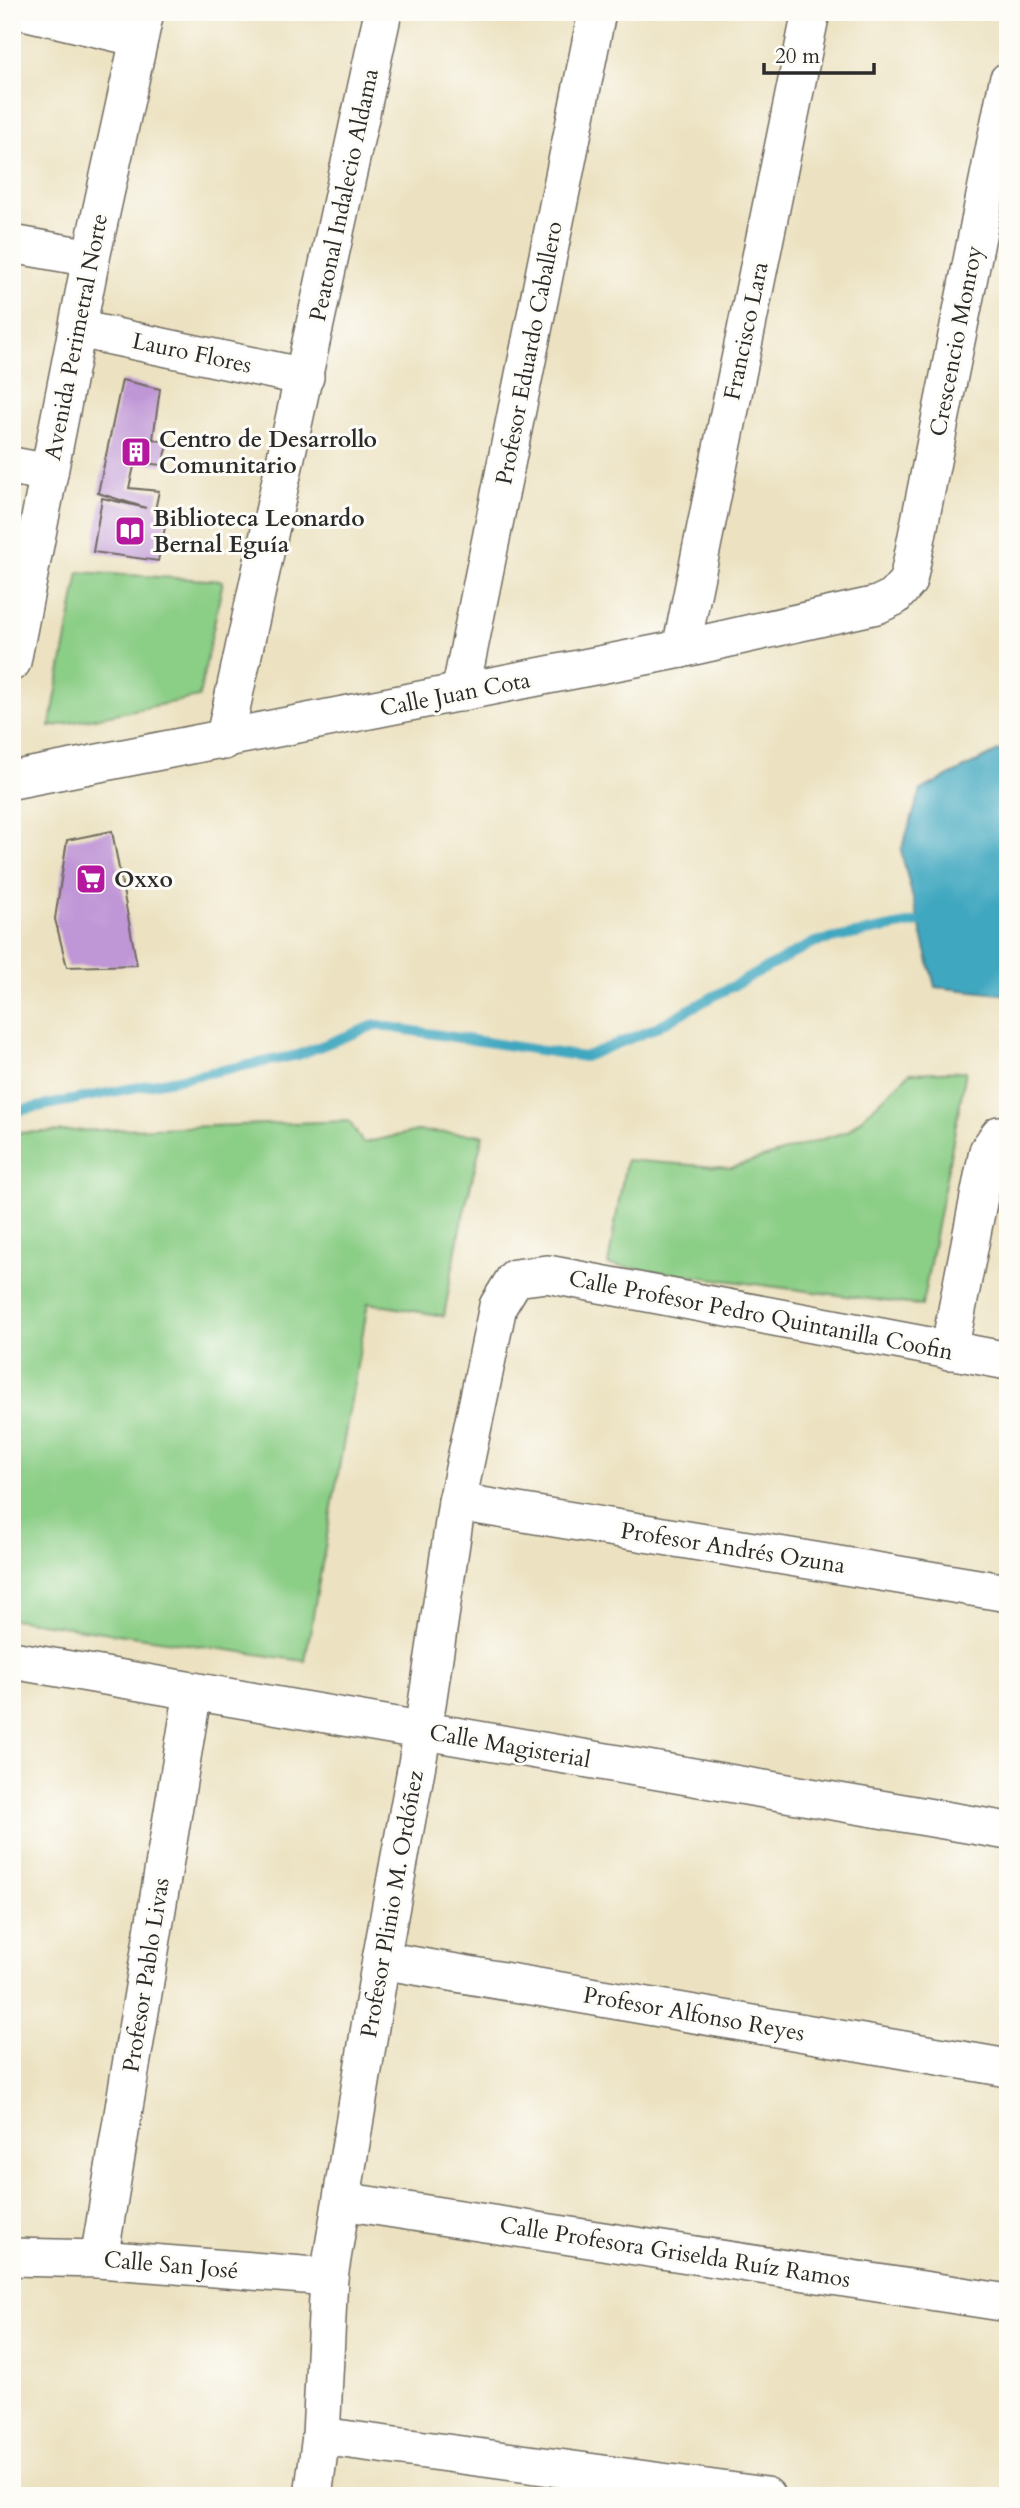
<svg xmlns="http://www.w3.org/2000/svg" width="1020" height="2508" viewBox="0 0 1020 2508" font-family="Cardo,serif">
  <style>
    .green { fill: #8bce86; stroke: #5b7c58; stroke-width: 2 }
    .water { fill: #40a7c0; stroke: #366976; stroke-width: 2 }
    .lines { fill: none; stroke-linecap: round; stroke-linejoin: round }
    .stream { stroke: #40a7c0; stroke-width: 10 }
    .building { fill: #bf96d6 }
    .minor-casing { stroke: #6f6b60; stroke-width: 40 }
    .minor { stroke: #fff; stroke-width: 37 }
    .labels { text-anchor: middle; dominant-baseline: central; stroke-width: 6; stroke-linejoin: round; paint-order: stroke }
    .street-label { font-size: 23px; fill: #2b2b2b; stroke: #fdfcf7 }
    .poi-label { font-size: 23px; font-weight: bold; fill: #2b2b2b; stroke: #fdfcf7; text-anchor: start }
  </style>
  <rect width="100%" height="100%" fill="#fdfcf7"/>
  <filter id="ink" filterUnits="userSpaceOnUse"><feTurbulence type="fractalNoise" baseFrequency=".0143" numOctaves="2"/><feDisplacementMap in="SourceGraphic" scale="14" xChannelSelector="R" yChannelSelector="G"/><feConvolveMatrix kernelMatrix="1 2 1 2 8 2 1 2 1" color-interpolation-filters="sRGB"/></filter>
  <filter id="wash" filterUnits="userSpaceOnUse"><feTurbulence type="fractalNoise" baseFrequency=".00686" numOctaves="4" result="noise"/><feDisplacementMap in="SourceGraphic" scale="28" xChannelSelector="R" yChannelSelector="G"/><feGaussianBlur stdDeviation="1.57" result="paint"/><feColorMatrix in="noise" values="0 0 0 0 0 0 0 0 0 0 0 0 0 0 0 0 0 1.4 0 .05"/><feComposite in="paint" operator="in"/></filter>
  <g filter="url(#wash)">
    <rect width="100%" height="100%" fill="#ece2c1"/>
    <!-- green -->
    <g class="green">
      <path d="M79 572 223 581 199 697 50 727Z"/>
      <path d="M966 1071 922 1306 608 1265 626 1160 731 1168 848 1131 910 1073Z"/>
      <path d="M349 1121 363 1143 417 1131 483 1135 460 1228 444 1316 368 1303 305 1661 12 1619V1133Z"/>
    </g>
    <!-- water -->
    <path class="water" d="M1008 746V995L935 987 901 851 921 790Z"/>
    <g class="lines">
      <!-- stream -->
      <path class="stream" d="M12 1112 298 1055 375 1025 584 1057 649 1031 815 942 933 919"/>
    </g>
    <g id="blocks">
      <!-- building -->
      <g class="building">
        <path d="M122 380 160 389 153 439 169 443 162 465 135 462 129 488 159 491 155 510 168 513 158 561 93 552 102 498 146 508 98 493Z"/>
        <path d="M112 831 137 965 67 967 55 919 67 840Z"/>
      </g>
    </g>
  </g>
  <g filter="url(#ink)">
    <use href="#blocks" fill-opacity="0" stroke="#6f6b60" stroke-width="2"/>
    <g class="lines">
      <!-- minor casing -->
      <g class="minor-casing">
        <g id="minor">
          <path d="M28 12 139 38"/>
          <path d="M12 244 91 258"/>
          <path d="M78 329 305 377"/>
          <path d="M12 466 49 473"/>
          <path d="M681 649 811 12"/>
          <path d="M12 662 91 258 145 12"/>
          <path d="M460 693 597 12"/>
          <path d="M224 741 383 12"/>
          <path d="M12 780 681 649 877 605 894 597 908 581 1008 81"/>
          <path d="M949 1351 988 1151 999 1135H1008"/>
          <path d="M457 1502 1008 1593"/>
          <path d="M12 1660 1008 1831"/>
          <path d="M381 1960 1008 2068"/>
          <path d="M342 2201 1008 2303"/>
          <path d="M12 2257 99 2259 329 2277"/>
          <path d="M99 2259 193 1691"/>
          <path d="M321 2436 766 2496"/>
          <path d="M313 2496 321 2436 329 2277 381 1960 423 1731 457 1502 498 1306 515 1278 547 1274 1008 1361"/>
        </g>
      </g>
      <!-- minor -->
      <use href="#minor" class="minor"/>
    </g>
  </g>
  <!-- icons -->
  <defs>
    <g id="building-square" transform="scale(1.575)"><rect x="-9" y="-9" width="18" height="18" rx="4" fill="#b5179e" stroke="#fdfcf7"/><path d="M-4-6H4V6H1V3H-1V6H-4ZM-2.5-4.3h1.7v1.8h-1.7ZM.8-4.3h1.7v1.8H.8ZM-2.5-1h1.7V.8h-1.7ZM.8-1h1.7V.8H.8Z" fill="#fff"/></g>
    <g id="library-square" transform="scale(1.575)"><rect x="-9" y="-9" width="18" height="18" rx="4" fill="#b5179e" stroke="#fdfcf7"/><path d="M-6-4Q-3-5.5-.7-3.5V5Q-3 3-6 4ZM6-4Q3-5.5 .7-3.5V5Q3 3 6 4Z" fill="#fff"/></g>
    <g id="supermarket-square" transform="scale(1.575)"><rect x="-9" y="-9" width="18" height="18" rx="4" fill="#b5179e" stroke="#fdfcf7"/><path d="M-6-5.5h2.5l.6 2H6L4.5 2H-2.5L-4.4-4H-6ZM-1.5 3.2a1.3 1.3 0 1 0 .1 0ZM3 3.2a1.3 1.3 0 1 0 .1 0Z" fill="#fff"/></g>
  </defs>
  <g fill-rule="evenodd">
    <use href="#building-square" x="136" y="452"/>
    <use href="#library-square" x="130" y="531"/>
    <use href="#supermarket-square" x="91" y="879"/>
  </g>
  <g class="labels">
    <!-- street labels -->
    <g class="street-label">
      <text transform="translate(344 195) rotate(-78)">Peatonal Indalecio Aldama</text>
      <text transform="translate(746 331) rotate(-78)">Francisco Lara</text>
      <text transform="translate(76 337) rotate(-79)">Avenida Perimetral Norte</text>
      <text transform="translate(956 341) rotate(-79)">Crescencio Monroy</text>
      <text transform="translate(192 353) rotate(12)">Lauro Flores</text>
      <text transform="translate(529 353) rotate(-79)">Profesor Eduardo Caballero</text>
      <text transform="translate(455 694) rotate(-11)">Calle Juan Cota</text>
      <text transform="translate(761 1315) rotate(11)">Calle Profesor Pedro Quintanilla Coofin</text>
      <text transform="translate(733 1548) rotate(9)">Profesor Andrés Ozuna</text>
      <text transform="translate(510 1746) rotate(10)">Calle Magisterial</text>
      <text transform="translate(392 1904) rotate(-80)">Profesor Plinio M. Ordóñez</text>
      <text transform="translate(146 1975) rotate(-81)">Profesor Pablo Livas</text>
      <text transform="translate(694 2014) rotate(10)">Profesor Alfonso Reyes</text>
      <text transform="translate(675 2252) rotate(9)">Calle Profesora Griselda Ruíz Ramos</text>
      <text transform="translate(171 2265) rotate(5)">Calle San José</text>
    </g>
    <!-- poi labels -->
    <g class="poi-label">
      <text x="159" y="439">Centro de Desarrollo<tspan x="159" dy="26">Comunitario</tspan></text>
      <text x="153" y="518">Biblioteca Leonardo<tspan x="153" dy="26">Bernal Eguía</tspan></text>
      <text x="114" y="879">Oxxo</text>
    </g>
  </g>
  <!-- margin -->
  <rect width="1020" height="2508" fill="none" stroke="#fdfcf7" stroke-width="42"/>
  <!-- scale -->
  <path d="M764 63v10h110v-10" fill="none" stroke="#2b2b2b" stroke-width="3.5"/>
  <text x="775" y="63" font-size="21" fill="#2b2b2b" stroke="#fdfcf7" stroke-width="5" paint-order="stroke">20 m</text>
</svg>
